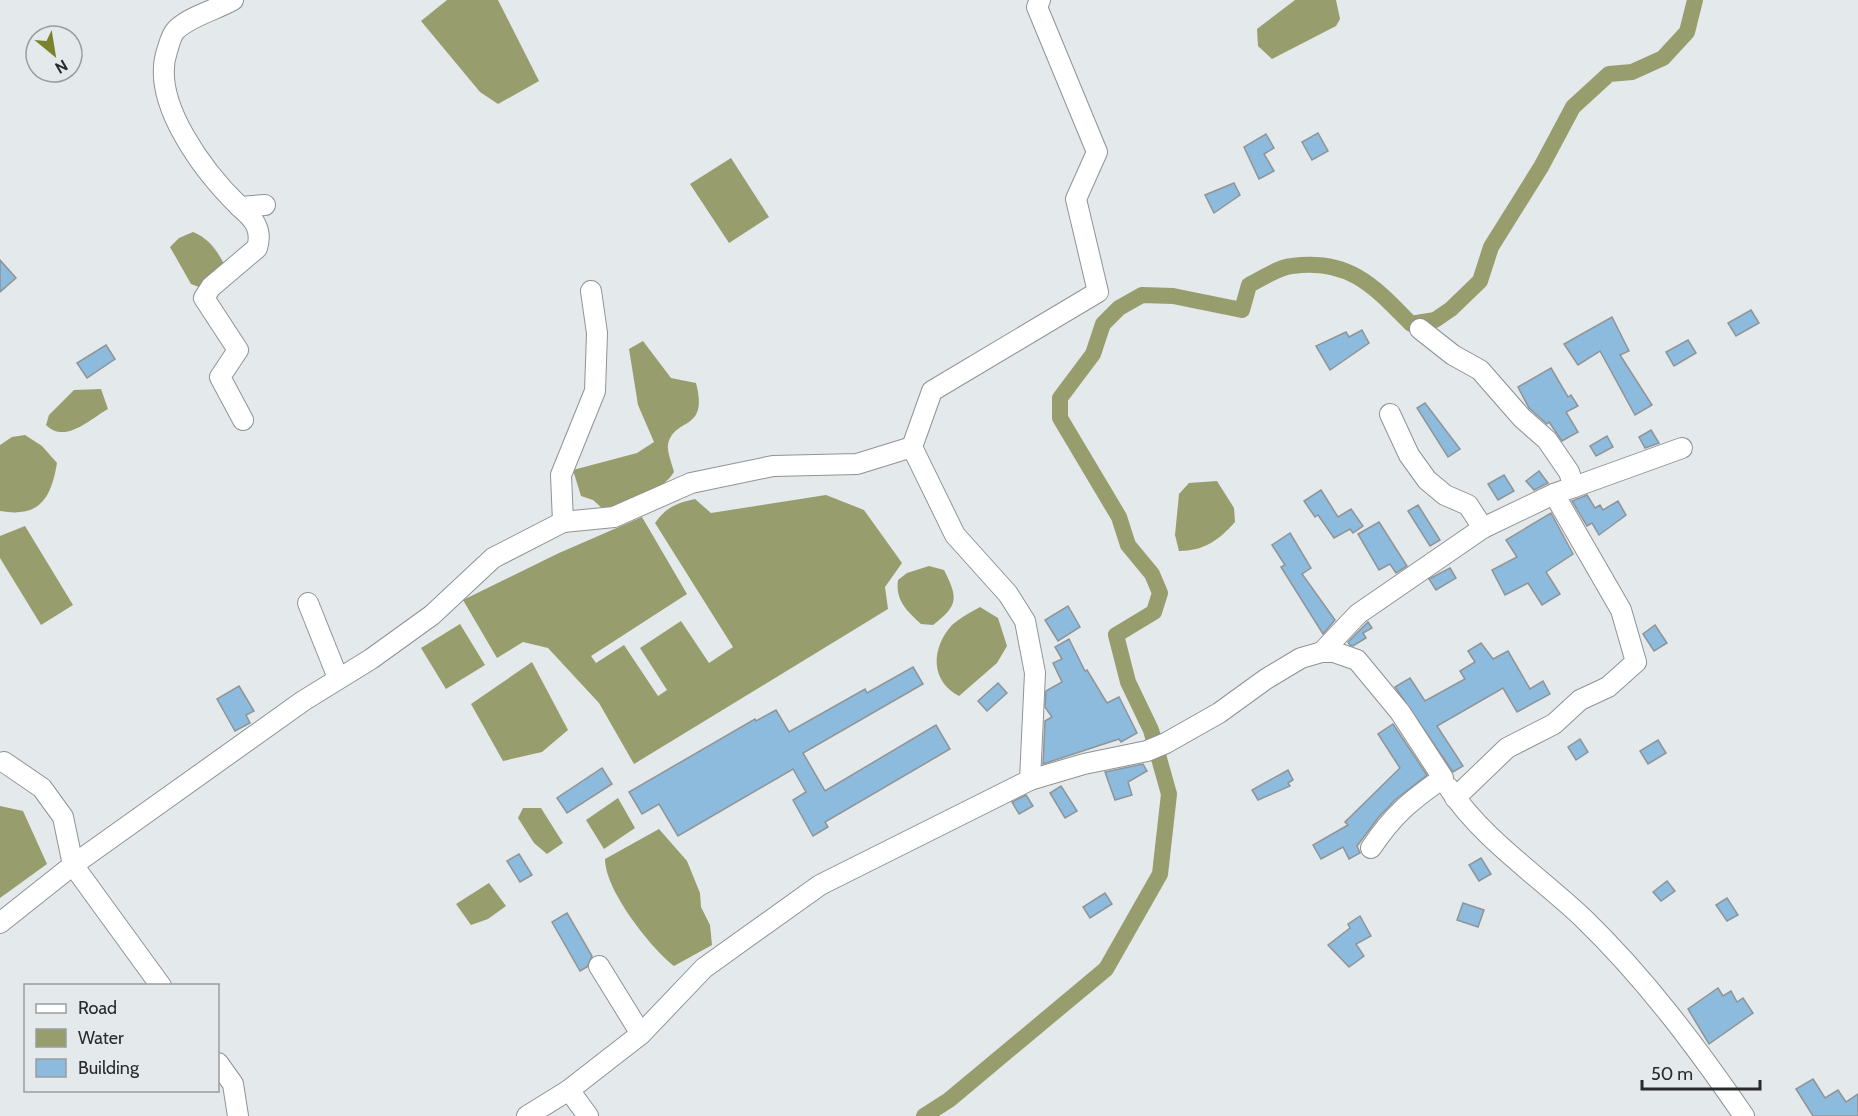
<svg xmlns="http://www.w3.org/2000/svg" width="1858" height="1116" viewBox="0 0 1858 1116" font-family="Cabin,sans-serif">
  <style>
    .water { fill: #979d6c }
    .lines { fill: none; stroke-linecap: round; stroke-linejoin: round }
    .canal { stroke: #979d6c; stroke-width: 16 }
    .building { fill: #8dbbdd; stroke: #8f9497; stroke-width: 1.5 }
    .minor-casing { stroke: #8f9396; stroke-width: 22 }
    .minor { stroke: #fff; stroke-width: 20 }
  </style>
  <rect width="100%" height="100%" fill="#e4e9ec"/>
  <!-- water -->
  <g class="water">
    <path d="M447 0H498L539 81 498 104 480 92 421 21Z"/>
    <path d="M1295 0H1336L1340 19 1336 26 1272 59 1258 46 1257 29Z"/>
    <path d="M731 158 769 217 729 243 690 184Z"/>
    <path d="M193 232C208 238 217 250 224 264L209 282 199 287 191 284 170 247 179 238Z"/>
    <path d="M643 341 671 378 696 383C709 433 674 416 668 445 667 452 672 464 674 472 660 494 627 503 603 509L593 500 581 496 573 470 637 453 654 442 638 405 629 349Z"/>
    <path d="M101 389 108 409C89 420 65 444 46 425L49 415 74 390Z"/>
    <path d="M25 435 42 446 57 463C51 498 40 518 0 511V445L12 437Z"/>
    <path d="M1217 481 1234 508 1235 522C1219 540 1204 551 1179 551L1175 535 1179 494 1189 483Z"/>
    <path d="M826 495 864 510 902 563 885 587 888 609 634 764 599 703 548 648 523 642 497 658 463 600 559 553 642 517 687 594 591 656 596 663 624 645 658 696 667 690 640 648 681 621 709 663 733 647 655 523C666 507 677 503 695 499L711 513Z"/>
    <path d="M25 526 73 605 41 625 0 558V536Z"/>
    <path d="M929 566 944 570C958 598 959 605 933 625L921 624C907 611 895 600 898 580L907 573Z"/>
    <path d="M980 607 998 618 1007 646 997 663 959 696C930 681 931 648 952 625 960 618 971 612 980 607Z"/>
    <path d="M460 624 485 665 446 689 421 648Z"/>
    <path d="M532 662 568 730 542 752 503 761 471 704Z"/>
    <path d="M618 798 635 828 604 849 586 820Z"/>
    <path d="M0 806 23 811 47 864 0 898Z"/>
    <path d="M523 808H541L563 843 547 854 534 843 518 818Z"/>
    <path d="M659 829 687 861 700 893 701 907 710 925 712 945 674 966C650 947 605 890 605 859Z"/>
    <path d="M489 883 506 906 488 919 471 925 456 904Z"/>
  </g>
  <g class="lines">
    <!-- canal -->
    <path class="canal" d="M924 1116 949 1100 1106 969 1160 874 1169 794 1151 730 1128 682 1116 635 1154 612 1160 593 1152 574 1128 545 1119 517 1060 418V398L1093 354 1103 324 1119 308 1142 295 1173 296 1242 310 1249 285C1262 279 1278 267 1292 266 1349 258 1374 286 1411 324L1435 320 1451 309 1480 281 1491 247 1541 167 1573 107 1609 74 1632 72 1663 58 1687 32 1695 0"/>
  </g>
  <!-- building -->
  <g class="building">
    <path d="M1318 133 1328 151 1312 160 1302 142Z"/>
    <path d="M1266 134 1274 148 1264 154 1274 171 1259 179 1244 147Z"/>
    <path d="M1234 183 1240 195 1214 213 1205 195Z"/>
    <path d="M0 260 16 278 0 292Z"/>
    <path d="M1751 310 1759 323 1736 336 1728 323Z"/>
    <path d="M1612 317 1629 351 1620 355 1652 405 1635 415 1600 351 1578 365 1564 344Z"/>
    <path d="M1362 330 1369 343 1330 370 1316 346 1346 332 1349 337Z"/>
    <path d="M1688 340 1696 353 1674 366 1666 352Z"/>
    <path d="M106 345 115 359 87 378 77 363Z"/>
    <path d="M1551 368 1568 397 1571 395 1578 406 1566 412 1578 432 1562 441 1549 422 1547 424 1529 408 1518 387Z"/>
    <path d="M1425 403 1460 449 1448 457 1417 408Z"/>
    <path d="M1651 430 1659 443 1645 448 1639 437Z"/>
    <path d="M1607 436 1613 447 1596 456 1590 446Z"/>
    <path d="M1539 471 1548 483 1534 490 1526 481Z"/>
    <path d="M1504 475 1514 491 1498 500 1488 484Z"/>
    <path d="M1321 490 1338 517 1351 509 1363 526 1353 533 1350 529 1334 538 1318 515 1315 517 1304 501Z"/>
    <path d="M1587 495 1595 508 1600 505 1603 510 1618 501 1626 515 1599 535 1592 523 1587 526 1572 501Z"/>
    <path d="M1418 505 1440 540 1430 546 1408 511Z"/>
    <path d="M1551 513 1573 554 1546 572 1560 594 1542 605 1528 583 1505 595 1492 570 1517 557 1506 540Z"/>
    <path d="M1379 522 1407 566 1396 573 1390 564 1379 570 1358 534Z"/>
    <path d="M1290 533 1311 568 1302 574 1335 620 1323 634 1281 567 1285 565 1272 545Z"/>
    <path d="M1450 568 1456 578 1436 590 1429 579Z"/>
    <path d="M1068 606 1080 627 1058 641 1045 620Z"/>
    <path d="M1368 622 1372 628 1363 633 1366 638 1353 646 1350 645 1348 642Z"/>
    <path d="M1655 625 1667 643 1654 651 1643 634Z"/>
    <path d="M1069 639 1085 671 1087 670 1107 703 1119 697 1137 733 1121 742 1119 739 1043 764 1045 721 1052 717 1045 707 1046 691 1062 682 1053 663 1062 659 1055 647Z"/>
    <path d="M1481 643 1493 659 1508 651 1530 689 1543 681 1550 694 1517 712 1503 688 1437 726 1463 766 1453 772 1395 687 1410 678 1425 701 1465 679 1460 671 1475 662 1468 651Z"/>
    <path d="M913 667 923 684 803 753 825 791 936 725 950 749 825 822 828 827 813 836 793 800 806 792 793 769 678 836 659 804 642 814 629 792 755 719 756 721 776 710 789 732 865 689 867 693Z"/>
    <path d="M998 683 1007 693 987 711 978 701Z"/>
    <path d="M239 686 254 711 246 715 250 723 235 731 217 699Z"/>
    <path d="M1393 724 1427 775 1395 800 1378 818 1357 846 1360 853 1349 859 1343 847 1321 859 1313 845 1348 825 1345 822 1400 768 1378 734Z"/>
    <path d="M1580 739 1588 752 1576 760 1568 747Z"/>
    <path d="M1658 740 1666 753 1648 764 1640 751Z"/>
    <path d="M1143 764 1147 771 1128 782 1132 795 1115 800 1105 772Z"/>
    <path d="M602 768 612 784 567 813 557 798Z"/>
    <path d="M1288 770 1293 780 1288 783 1290 786 1258 800 1252 790Z"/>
    <path d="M1061 786 1077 811 1065 818 1050 793Z"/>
    <path d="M1026 795 1033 806 1019 814 1012 802Z"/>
    <path d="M519 854 532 875 520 882 507 861Z"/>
    <path d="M1481 858 1491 874 1479 881 1469 865Z"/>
    <path d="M1667 881 1675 891 1661 901 1653 892Z"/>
    <path d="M1105 893 1112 904 1090 918 1083 907Z"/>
    <path d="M1727 898 1738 915 1727 921 1716 905Z"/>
    <path d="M1463 903 1484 910 1478 927 1457 920Z"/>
    <path d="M567 913 592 956 587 967 580 971 552 922Z"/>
    <path d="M1360 916 1371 936 1356 944 1364 956 1349 967 1328 945 1350 928 1348 924Z"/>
    <path d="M1718 988 1723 996 1731 991 1737 1002 1743 998 1753 1013 1709 1044 1688 1009Z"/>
    <path d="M1813 1079 1825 1098 1838 1090 1846 1102 1858 1094V1116H1813L1796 1089Z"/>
  </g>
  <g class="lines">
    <!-- minor casing -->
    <g class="minor-casing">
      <g id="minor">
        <path d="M233 0C216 10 190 16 176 30 171 35 169 45 167 51 150 102 205 173 240 207L265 205"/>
        <path d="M240 207C253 218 263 229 257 248L211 287 204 298 238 350 220 377 243 420"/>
        <path d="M591 291 597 333 595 391 561 475 563 522 614 517 691 483 773 466 857 464 912 447 955 535 1008 594 1025 621 1035 673 1030 780"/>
        <path d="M1420 329 1453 355 1480 370 1522 418 1547 440 1569 472 1574 487 1554 494 1621 610 1636 662 1608 687 1580 700 1554 724 1507 748 1455 798"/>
        <path d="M1390 414 1409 455 1427 480 1445 495 1468 505 1483 528"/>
        <path d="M912 447 932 391 1098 292 1076 199 1097 152 1037 7 1040 0"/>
        <path d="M1574 487 1682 448"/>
        <path d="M308 603 338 678"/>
        <path d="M1322 652 1358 614 1483 528 1554 494"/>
        <path d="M4 762 42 788 63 817 73 865 161 986"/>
        <path d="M1449 788C1479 836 1542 879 1583 918 1645 978 1695 1045 1744 1116"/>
        <path d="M0 923 73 865 303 701 371 659 432 615 493 558 563 522"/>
        <path d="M599 966 641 1034"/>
        <path d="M218 1063 233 1084 238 1116"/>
        <path d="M527 1116 569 1090"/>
        <path d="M588 1116 569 1090 641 1034 704 968 820 885 1030 780 1084 764 1147 751 1166 743 1219 713 1266 679 1301 658 1322 652H1334L1357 660 1400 712 1443 778C1410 801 1393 815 1371 848"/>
      </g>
    </g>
    <!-- minor -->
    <use href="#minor" class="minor"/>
  </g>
  <!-- legend -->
  <rect x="24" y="984" width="195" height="108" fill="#e4e9ec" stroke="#999d9f" stroke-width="1.5"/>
  <rect x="36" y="1004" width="30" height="9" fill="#ffffff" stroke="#999d9f" stroke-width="1.5"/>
  <text x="78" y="1014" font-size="18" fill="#292a2c">Road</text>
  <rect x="36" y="1029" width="30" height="18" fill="#979d6c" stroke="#999d9f" stroke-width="1.5"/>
  <text x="78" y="1044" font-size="18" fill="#292a2c">Water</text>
  <rect x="36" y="1059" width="30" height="18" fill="#8dbbdd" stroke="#999d9f" stroke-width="1.5"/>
  <text x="78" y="1074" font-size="18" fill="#292a2c">Building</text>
  <!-- north arrow -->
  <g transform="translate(54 54) rotate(150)"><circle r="28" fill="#e4e9ec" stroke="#999d9f" stroke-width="1.5"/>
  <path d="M0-4.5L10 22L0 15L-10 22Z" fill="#7b822e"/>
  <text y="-9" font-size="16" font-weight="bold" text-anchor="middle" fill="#292a2c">N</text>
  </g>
  <!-- scale -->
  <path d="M1642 1080v9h118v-9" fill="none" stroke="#292a2c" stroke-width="3"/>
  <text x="1651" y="1080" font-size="18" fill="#292a2c" stroke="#e4e9ec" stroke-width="4.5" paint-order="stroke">50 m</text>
</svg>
